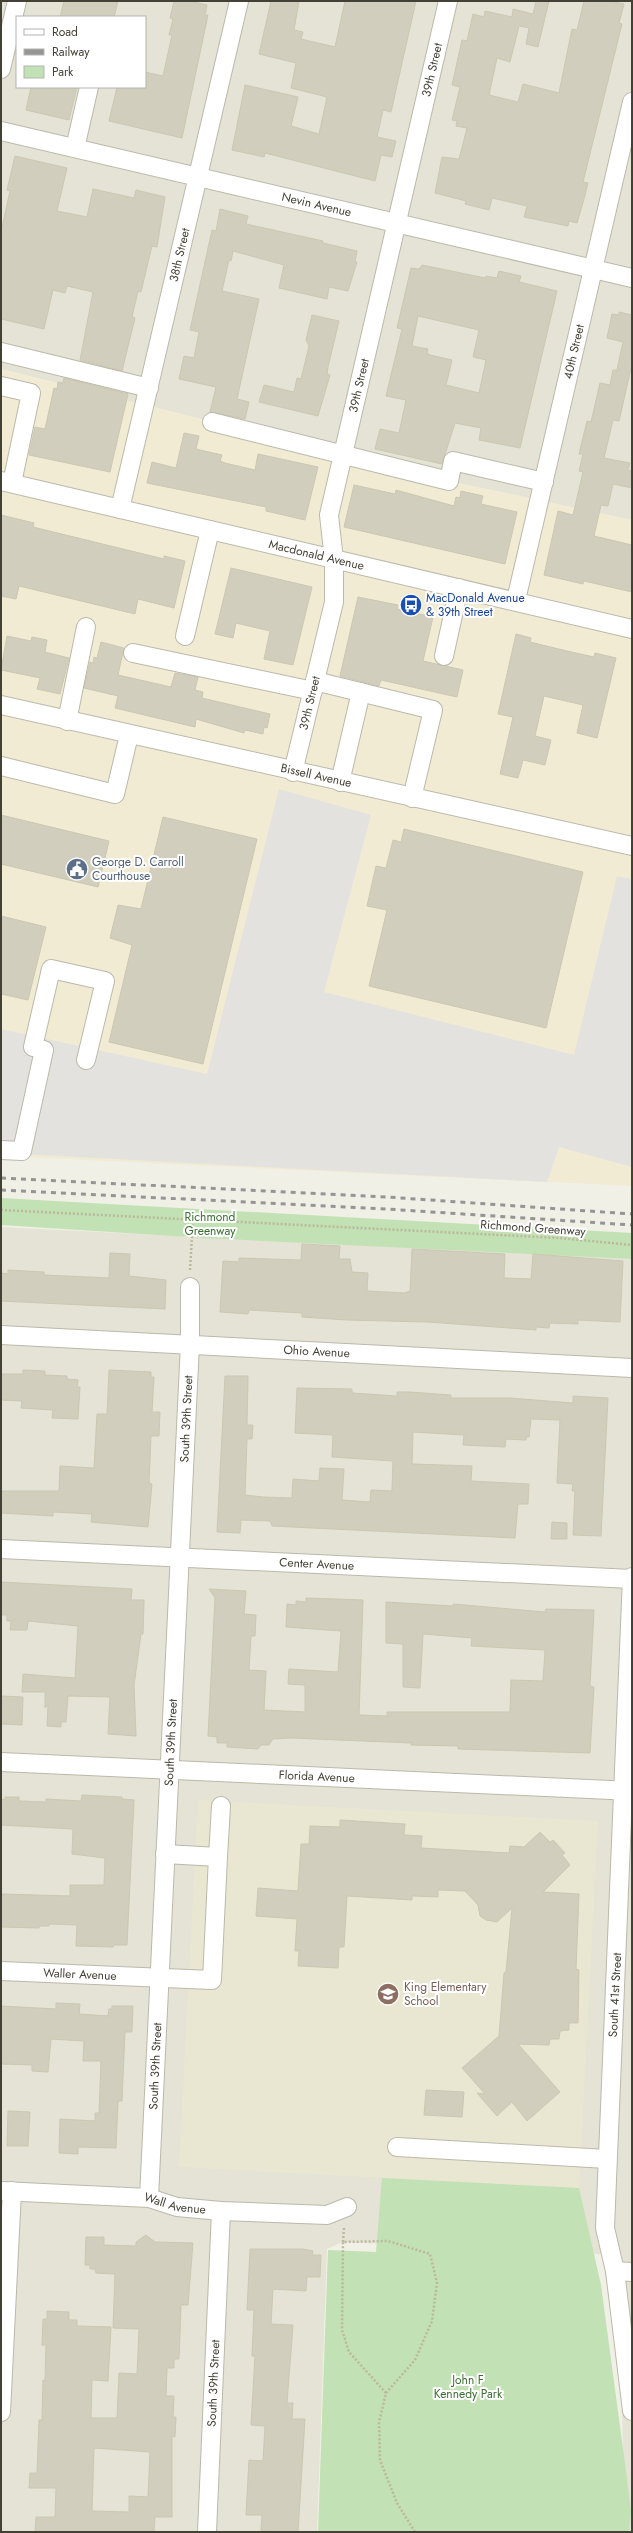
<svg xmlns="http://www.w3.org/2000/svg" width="633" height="2533" viewBox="0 0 633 2533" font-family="Jost,sans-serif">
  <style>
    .residential { fill: #e4e3d5; fill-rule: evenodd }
    .commercial { fill: #f1ebd4 }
    .education { fill: #e9e7d2 }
    .green { fill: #c2e1b4 }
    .parking { fill: #e3e2de }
    .building { fill: #d1cebd; stroke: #cbc7b1; fill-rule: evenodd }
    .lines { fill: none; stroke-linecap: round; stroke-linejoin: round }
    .minor-casing { stroke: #bbb9aa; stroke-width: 20 }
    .path { stroke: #bcb89d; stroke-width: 2.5; stroke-dasharray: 2 2; stroke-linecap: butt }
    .minor { stroke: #fff; stroke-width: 18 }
    .rail { stroke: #959595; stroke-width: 3; stroke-dasharray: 5 5; stroke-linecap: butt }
    .labels { text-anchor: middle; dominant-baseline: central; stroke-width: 4; stroke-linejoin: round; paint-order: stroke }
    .street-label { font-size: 12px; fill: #434136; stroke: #fff }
    .transit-label { font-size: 12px; fill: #164399; stroke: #fff; text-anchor: start }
    .service-label { font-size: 12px; fill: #4e5e75; stroke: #fff; text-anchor: start }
    .park-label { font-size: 12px; fill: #3a6e31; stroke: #fff }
    .education-label { font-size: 12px; fill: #785e54; stroke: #fff; text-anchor: start }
  </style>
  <rect width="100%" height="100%" fill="#f1f0e6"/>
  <!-- residential -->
  <g class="residential">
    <path d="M1 1H632V520L449 481 1 369ZM17 17H145V87H17Z"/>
    <path d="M1 1227 632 1259V2532H624L620 2255 343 2242 327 2249 317 2532H1Z"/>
  </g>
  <!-- commercial -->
  <path class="commercial" d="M1 369 449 481 632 520V1186L1 1156Z"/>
  <!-- education -->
  <path class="education" d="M198 1800 598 1821 579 2188 179 2167Z"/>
  <!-- green -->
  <g class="green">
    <path d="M1 1198 632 1233V1259L204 1238 1 1225Z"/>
    <path d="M382 2178 579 2188 601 2285 626 2471 631 2511 629 2532H318L328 2250 376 2252Z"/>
  </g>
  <!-- parking -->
  <path class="parking" d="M279 789 371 815 324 992 574 1055 617 876 632 879V1167L559 1147 547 1182 1 1153V1029L207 1074Z"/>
  <!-- building -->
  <g class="building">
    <path d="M64 1H118L114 17H60Z"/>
    <path d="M174 1H189L207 5 205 15H208L182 138 109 121 117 87H145V72L163 76 172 35H169L173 19 170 18Z"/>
    <path d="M271 1H299L294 30 303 32 301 39 335 47 345 1H416L391 112 383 110 377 137 396 141 392 157 381 155 375 181 265 153 264 157 232 150 245 85 298 97 291 126 319 134 327 97 291 88 296 63 259 54Z"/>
    <path d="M536 1H549L538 47 526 44 529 28 519 26 510 62 497 58 489 95 518 102 523 84 559 93 572 29 577 30 584 1H610L624 4 619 23 622 24 583 182 588 183 584 199 577 223 569 221 568 226 524 217 527 206 492 198 489 210 465 204 466 201 435 193 442 157 459 159 467 128 456 126 457 121 452 120 460 87 452 85 462 40 467 41 473 14 484 17 485 11 512 17 513 9 533 14Z"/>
    <path d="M31 87H77L69 120 26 110Z"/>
    <path d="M15 156 67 168 57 211 87 217 93 189 134 198 136 190 165 197 157 247 152 246 141 292 138 291 132 317 135 318 122 371 80 360 93 292 67 286 65 293 53 290 44 329 1 319V232L10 191 7 190Z"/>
    <path d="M220 209 248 216 246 224 323 241V243L357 251 355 262H357L348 291 329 287 327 299 279 288 284 265 233 251 231 261 229 260 222 291 259 299 237 399 249 402 245 419 210 412 216 387 179 379 184 356 194 358 199 332 190 330 212 230 216 231Z"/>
    <path d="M422 265 485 278 486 276 497 278 499 271 521 276 519 282 557 291 520 448 479 440 481 428 455 423 442 464 375 449 380 429 399 433 406 400 386 396 402 329 397 328 411 268 419 269ZM418 316 479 330 473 357 486 360 479 393 446 385 452 360 430 355 427 353 428 349 412 346Z"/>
    <path d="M619 312 632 315V364L619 421 613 420 604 458 630 463 628 470 632 471V488L613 484 608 506 601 505 594 536 632 545V592L584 581 583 584 544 575 558 511 573 515 583 472 579 471 583 454H579L587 421 591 422 600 383 610 385 613 370H617L623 342 607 338 612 314 619 315Z"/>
    <path d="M312 315 339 321 328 367 327 374 330 375 318 416 259 402 264 385 294 392 297 378 301 379 309 346 306 340Z"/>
    <path d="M64 378 128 394 110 472 29 455 35 427 45 429 54 388 57 389 58 382 63 383Z"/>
    <path d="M184 433 199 436 196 449 222 455 220 461 225 463 255 470 258 454 318 467 305 520 266 511V507L147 483 152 462 176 468Z"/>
    <path d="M354 485 395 494 396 490 454 506 456 497 460 498 461 491 483 496 481 504 517 512 505 564 344 527Z"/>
    <path d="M1 515 34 523 33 527 164 559V556L185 561 174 608 138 599 135 614 19 586 16 599 1 596Z"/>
    <path d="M231 568 312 587 293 665 264 659 270 631 236 623 233 638 215 634Z"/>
    <path d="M358 597 398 605 397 609 433 617 423 661 463 670 457 697 381 680 379 686 340 676Z"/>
    <path d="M516 634 531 638 530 642 567 651 594 657 595 653 616 658 597 738 577 733 583 705 544 696 535 736 551 740 545 765 523 760 518 778 500 774 513 717 498 714Z"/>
    <path d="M7 636 31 641 32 637 47 640 45 652 69 658 60 694 37 689 40 678 1 670Z"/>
    <path d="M101 642 124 648 118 675 171 687 175 673 198 677 195 690 203 692 202 698 270 714 267 728 264 727 263 734 245 730 244 733 196 719 195 727 115 708 118 696 84 688 90 662 93 663 94 657 97 658Z"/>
    <path d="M1 815 109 841 98 887 1 864Z"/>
    <path d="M163 817 257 839 203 1064 109 1042 132 945 110 938 118 905 141 909Z"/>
    <path d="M404 829 583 872 546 1028 369 986 387 910 367 906 376 866 386 868 393 840 401 842Z"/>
    <path d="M1 916 46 927 28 1000 1 994Z"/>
    <path d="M302 1244 340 1246 339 1259H350L352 1272 368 1273 367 1291 404 1293 410 1291 412 1249 505 1254 504 1278 531 1279 533 1254 623 1261 620 1322 578 1320V1324L550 1323 549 1328 536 1327V1330L428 1322 347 1320 302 1317V1313L249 1310 248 1314 220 1312 223 1261 239 1262V1258L301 1260Z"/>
    <path d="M110 1253 130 1254 129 1276 166 1280 165 1309 1 1301V1273L8 1274V1270L44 1272V1275L109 1278Z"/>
    <path d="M23 1370 45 1371V1375L67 1376V1379L78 1380 77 1387H80L78 1419 52 1418 53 1410 21 1408 22 1401 1 1400V1374H23Z"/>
    <path d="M109 1370 151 1372V1377H154L152 1412H160L159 1436H151L149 1483 152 1484 148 1527 91 1522 92 1514 53 1512V1516L1 1513V1491H59L60 1466 94 1468 97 1414H107Z"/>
    <path d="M225 1376H248L247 1425H253L252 1439H247L245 1495 263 1497 292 1498 293 1479 319 1481 320 1468 344 1469 342 1500 370 1502 371 1490 392 1491 393 1461 332 1457 333 1435 295 1433 297 1388 352 1389V1393L397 1396V1392H409L451 1395V1398H510L573 1403V1396L608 1398 601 1536 573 1535 575 1491H572L573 1484 557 1483 560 1420 531 1419 529 1437H526V1440L506 1439 505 1447 463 1445 464 1435 413 1432 412 1464 472 1466 471 1481 529 1484 528 1504H518L515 1538 272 1526 270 1521 241 1520 240 1533 217 1532Z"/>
    <path d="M552 1522 567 1523V1539H551Z"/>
    <path d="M1 1582 132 1589 131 1600H144L143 1634H141L134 1685 136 1736 108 1734 110 1697 68 1696 66 1722H61V1727L47 1726 48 1705 45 1708V1692H22L23 1674 75 1678 78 1626 28 1621 27 1630H10L11 1621H7V1615H1Z"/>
    <path d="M209 1589 246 1591 244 1614 256 1615 255 1636H251L249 1670 266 1671 264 1710 305 1712V1685L288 1684 289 1669 338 1672 341 1631 286 1627 287 1604 296 1605V1601L306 1602V1598L363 1600 359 1715 387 1716V1712H510L511 1680 543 1681 545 1650 471 1646 472 1638 423 1634 420 1688 403 1687V1644L386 1643V1602L453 1606V1604L545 1612 546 1609 594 1610 590 1686 594 1687 590 1753 458 1749V1746L411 1745V1743L291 1738 273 1739 269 1745H261L258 1749 227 1747V1743H217V1737L208 1736 215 1598Z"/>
    <path d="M1 1696 23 1697 22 1725 1 1724Z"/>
    <path d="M82 1795 122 1797V1799L134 1800 127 1945H114L113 1947 76 1946 77 1925 49 1924V1926H39V1928L1 1927V1894L70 1896V1885H104L105 1858 72 1854 73 1829 1 1825V1799L5 1800V1797H19V1801L46 1802V1799L81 1801Z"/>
    <path d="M340 1820 405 1824 404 1835 422 1836 421 1848 509 1853 510 1846 524 1847 540 1832 550 1842 553 1840 565 1853 562 1855 570 1865 543 1892 579 1894 576 1969 579 1970 578 2023H569V2030L560 2031 559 2039H550L549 2045 518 2044 560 2092 527 2121 512 2102 497 2116 477 2093 485 2094 462 2068 499 2036 504 1973 506 1972 512 1908 497 1922 486 1920 480 1916 478 1905 465 1891 438 1890V1897L412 1896V1900L347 1896 344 1947H339L338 1968 298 1966 299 1951H295L297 1919 256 1916 258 1888 298 1891 301 1844H309L310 1826 340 1827Z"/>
    <path d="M56 2003 80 2004 79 2014 108 2016 109 2009H112V2006H133L132 2032H125L122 2101H118L116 2148 78 2147V2154L59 2153 60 2119 95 2121V2113H99L101 2061H83L84 2041 51 2039 48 2072 32 2071V2065L1 2064V2006L56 2009Z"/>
    <path d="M426 2090 464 2092 462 2117 424 2115Z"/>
    <path d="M8 2111 30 2112 28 2146H7Z"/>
    <path d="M146 2235 155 2242 193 2243 188 2305H181L179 2359H174V2368H167L166 2396H174L173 2417H176L175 2437 172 2436V2517H155L154 2532H35L36 2517H55L56 2488H29L30 2473H37L39 2420H42L43 2380 45 2381 46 2345H42L43 2319H47V2311L69 2312V2320H77V2326L111 2327 108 2381 92 2380 91 2418H117L119 2373 137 2374 139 2329 113 2328 115 2274 96 2273 95 2269H90V2265H85L86 2237H104V2245L136 2246V2242ZM94 2448 150 2452 148 2497 129 2496V2512L92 2511Z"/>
    <path d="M250 2249H303L313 2251 312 2255H321L320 2277H307L306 2291 273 2289 271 2324 293 2325 287 2403H293L292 2419H305L298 2532 261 2531 262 2515H246L249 2460 263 2461 265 2426 251 2425 255 2356H252L254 2310H247Z"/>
  </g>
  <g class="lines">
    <!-- minor casing -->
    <g class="minor-casing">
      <g id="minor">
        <path d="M1 69 17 1"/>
        <path id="s1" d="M1 131 632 278"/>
        <path d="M75 148 89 87"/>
        <path d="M1 352 149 388"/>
        <path d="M1 386 31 393 12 483"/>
        <path d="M212 422 449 481 453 461 544 482"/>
        <path id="s2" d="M1 481 632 629"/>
        <path id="s3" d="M120 509 239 1"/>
        <path id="s4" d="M516 600 632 102"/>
        <path d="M185 636 210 530"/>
        <path d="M133 653 313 691"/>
        <path d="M444 656 459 588"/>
        <path d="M315 681 433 710 412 798"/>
        <path id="s5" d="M1 705 632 846"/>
        <path d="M67 721 86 627"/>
        <path d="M1 766 115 794 129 735"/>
        <path id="s6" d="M293 772 334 602V560L329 515 448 1"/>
        <path d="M340 782 361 692"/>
        <path d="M33 1047 51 969 105 981 86 1060"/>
        <path d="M1 1150 22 1151 44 1050"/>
        <path id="s7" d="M1 1335 632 1368"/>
        <path id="s8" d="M1 1549 632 1579"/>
        <path d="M632 1577 605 2228 615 2271 632 2411"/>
        <path id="s9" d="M1 1762 632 1791"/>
        <path d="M165 1854 218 1857 221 1806"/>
        <path id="s10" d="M1 1971 212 1980 218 1857"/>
        <path d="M397 2147 607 2159"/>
        <path id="s11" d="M1 2191 149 2198 177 2207 221 2211 327 2215 347 2207"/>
        <path id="s12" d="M149 2198 190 1344V1287"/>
        <path d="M615 2271 632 2272"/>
        <path d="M1 2412 12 2191"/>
        <path id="s13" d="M207 2532 221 2211"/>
      </g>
    </g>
    <!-- path -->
    <g class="path">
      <path d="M1 1210 560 1238 632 1245"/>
      <path d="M190 1270 193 1219"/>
      <path d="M343 2242 344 2228"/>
      <path d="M386 2393 349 2352 342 2330 343 2242 388 2241 430 2254 437 2283 432 2321 415 2360 386 2393 379 2422 380 2460 397 2503 415 2532"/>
    </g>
    <!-- minor -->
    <use href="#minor" class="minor"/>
    <!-- rail -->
    <g class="rail">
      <path d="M1 1178 387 1197 632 1214"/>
      <path d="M1 1190 386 1209 632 1225"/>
    </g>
  </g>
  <!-- icons -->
  <defs>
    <g id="bus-disc" transform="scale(1.15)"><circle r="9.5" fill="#1a4fb4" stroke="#fff"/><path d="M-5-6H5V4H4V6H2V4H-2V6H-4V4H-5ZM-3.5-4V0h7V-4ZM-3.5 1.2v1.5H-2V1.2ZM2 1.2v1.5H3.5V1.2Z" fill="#fff"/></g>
    <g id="civic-disc" transform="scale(1.15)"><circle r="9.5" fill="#5c6f8a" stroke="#fff"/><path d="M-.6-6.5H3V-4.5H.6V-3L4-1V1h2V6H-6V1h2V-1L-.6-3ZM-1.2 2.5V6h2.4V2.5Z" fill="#fff"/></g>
    <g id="school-disc" transform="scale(1.15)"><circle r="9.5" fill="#8d6e63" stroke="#fff"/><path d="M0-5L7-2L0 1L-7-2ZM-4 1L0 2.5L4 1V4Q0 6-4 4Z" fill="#fff"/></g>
  </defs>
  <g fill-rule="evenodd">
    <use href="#bus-disc" x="411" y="605"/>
    <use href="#civic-disc" x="77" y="869"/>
    <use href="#school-disc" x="388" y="1994"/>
  </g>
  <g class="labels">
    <!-- street labels -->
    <g class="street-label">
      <text stroke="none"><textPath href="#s6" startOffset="719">39th Street</textPath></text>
      <text stroke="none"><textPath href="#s1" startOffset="324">Nevin Avenue</textPath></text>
      <text stroke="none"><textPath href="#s3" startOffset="261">38th Street</textPath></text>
      <text stroke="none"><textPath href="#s4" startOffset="255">40th Street</textPath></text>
      <text stroke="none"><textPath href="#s6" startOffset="395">39th Street</textPath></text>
      <text stroke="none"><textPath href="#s2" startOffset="324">Macdonald Avenue</textPath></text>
      <text stroke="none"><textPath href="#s6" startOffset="71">39th Street</textPath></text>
      <text stroke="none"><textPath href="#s5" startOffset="323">Bissell Avenue</textPath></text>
      <text transform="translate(533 1228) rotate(4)">Richmond Greenway</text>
      <text stroke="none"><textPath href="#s7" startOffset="316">Ohio Avenue</textPath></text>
      <text stroke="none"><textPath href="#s12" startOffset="780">South 39th Street</textPath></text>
      <text stroke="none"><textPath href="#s8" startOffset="316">Center Avenue</textPath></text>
      <text stroke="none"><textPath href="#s12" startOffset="456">South 39th Street</textPath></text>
      <text stroke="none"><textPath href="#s9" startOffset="316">Florida Avenue</textPath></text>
      <text stroke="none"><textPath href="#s10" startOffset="79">Waller Avenue</textPath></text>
      <text transform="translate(615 1995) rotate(-87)">South 41st Street</text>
      <text stroke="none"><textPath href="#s12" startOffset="132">South 39th Street</textPath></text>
      <text stroke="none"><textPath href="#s11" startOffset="175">Wall Avenue</textPath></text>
      <text stroke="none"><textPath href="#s13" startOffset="149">South 39th Street</textPath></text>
    </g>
    <!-- transit labels -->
    <g class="transit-label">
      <text x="426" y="598">MacDonald Avenue<tspan x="426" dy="14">&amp; 39th Street</tspan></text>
    </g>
    <!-- service labels -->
    <g class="service-label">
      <text x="92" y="862">George D. Carroll<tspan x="92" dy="14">Courthouse</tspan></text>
    </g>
    <!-- park labels -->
    <g class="park-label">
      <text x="210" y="1217">Richmond<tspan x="210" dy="14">Greenway</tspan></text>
      <text x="468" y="2380">John F<tspan x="468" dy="14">Kennedy Park</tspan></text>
    </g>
    <!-- education labels -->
    <g class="education-label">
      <text x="404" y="1987">King Elementary<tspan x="404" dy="14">School</tspan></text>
    </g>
  </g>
  <!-- border -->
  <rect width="633" height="2533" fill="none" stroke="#434136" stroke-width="4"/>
  <!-- legend -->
  <rect x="16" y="16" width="130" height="72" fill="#ffffff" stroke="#b4b3af"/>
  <rect x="24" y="29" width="20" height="6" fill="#ffffff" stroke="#b4b3af"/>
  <text x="52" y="36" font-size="12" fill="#434136">Road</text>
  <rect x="24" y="49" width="20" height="6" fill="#959595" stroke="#b4b3af"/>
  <text x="52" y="56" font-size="12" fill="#434136">Railway</text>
  <rect x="24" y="66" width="20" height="12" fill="#c2e1b4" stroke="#b4b3af"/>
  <text x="52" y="76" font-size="12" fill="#434136">Park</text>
</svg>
